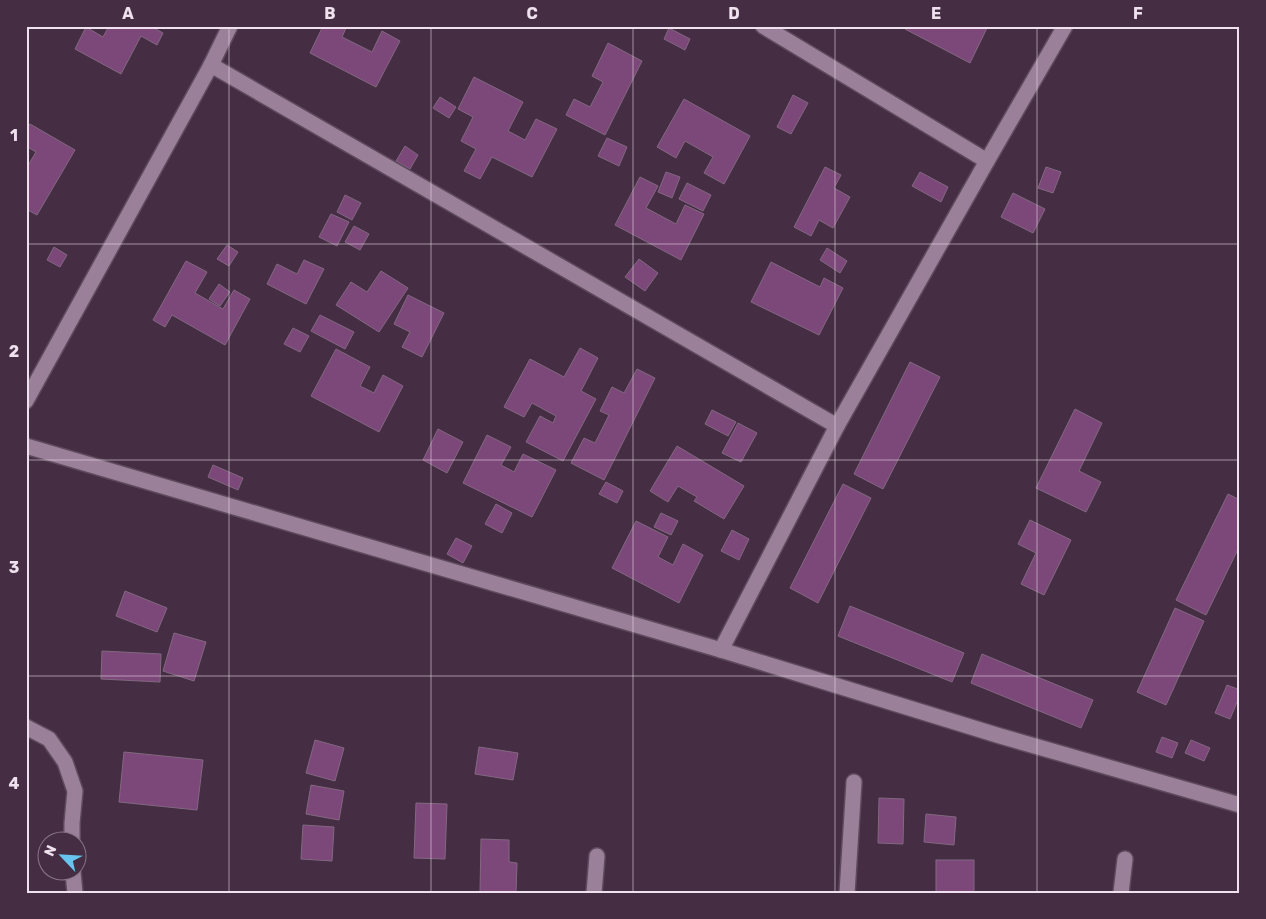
<svg xmlns="http://www.w3.org/2000/svg" width="1266" height="919" viewBox="0 0 1266 919" font-family="Rubik,sans-serif">
  <style>
    .building { fill: #7c4779; stroke: #836881 }
    .lines { fill: none; stroke-linecap: round; stroke-linejoin: round }
    .minor-casing { stroke: #5e4a5d; stroke-width: 18 }
    .minor { stroke: #9b8099; stroke-width: 15 }
    .grid { fill: none; stroke: #f0e1ee; stroke-width: 1; stroke-opacity: 0.55 }
    .neatline { fill: none; stroke: #f0e1ee; stroke-width: 2 }
    .grid-label { font-size: 16px; text-anchor: middle; font-weight: bold; fill: #f0e1ee }
  </style>
  <rect width="100%" height="100%" fill="#452e44"/>
  <!-- building -->
  <g class="building">
    <path d="M109 26H150L163 33 157 45 141 36 121 74 75 49 86 27 103 37Z"/>
    <path d="M323 26H347L342 37 372 52 382 31 400 41 376 87 310 53Z"/>
    <path d="M906 26H988L970 63 905 29Z"/>
    <path d="M669 28 690 39 685 50 664 39Z"/>
    <path d="M608 43 642 61 605 135 566 115 574 99 590 107 603 82 592 76Z"/>
    <path d="M474 77 523 102 508 131 525 140 536 119 557 129 532 177 492 157 480 179 464 171 476 149 461 141 473 117 458 109Z"/>
    <path d="M793 95 808 103 791 134 777 127Z"/>
    <path d="M440 97 456 107 449 118 433 108Z"/>
    <path d="M684 99 750 136 724 184 704 173 713 157 685 141 676 158 657 147Z"/>
    <path d="M30 124 75 150 37 215 26 209V169L36 152 26 146V130Z"/>
    <path d="M607 138 627 147 619 166 598 156Z"/>
    <path d="M405 146 418 155 410 169 396 161Z"/>
    <path d="M825 167 841 175 834 188 850 197 833 228 819 220 811 236 794 227Z"/>
    <path d="M1046 167 1061 172 1053 193 1038 188Z"/>
    <path d="M666 172 680 177 672 198 658 192Z"/>
    <path d="M920 172 948 187 941 202 912 186Z"/>
    <path d="M640 177 658 186 646 208 676 224 685 205 704 214 681 260 615 225Z"/>
    <path d="M687 183 711 195 703 211 679 199Z"/>
    <path d="M1013 193 1045 209 1033 233 1001 217Z"/>
    <path d="M345 195 361 203 352 220 337 212Z"/>
    <path d="M331 214 349 222 337 246 319 237Z"/>
    <path d="M354 226 369 234 360 250 345 242Z"/>
    <path d="M227 245 238 252 229 266 217 259Z"/>
    <path d="M54 247 67 255 60 267 47 260Z"/>
    <path d="M827 248 847 261 840 273 820 260Z"/>
    <path d="M639 259 658 273 645 291 625 277Z"/>
    <path d="M304 260 324 269 306 304 267 284 277 264 297 274Z"/>
    <path d="M186 261 207 272 195 293 223 309 234 290 250 299 225 345 172 315 165 327 153 320Z"/>
    <path d="M771 262 820 287 824 278 843 288 819 335 751 302Z"/>
    <path d="M381 271 408 288 379 332 336 305 351 282 367 292Z"/>
    <path d="M219 284 230 292 220 306 209 299Z"/>
    <path d="M408 295 444 313 422 357 402 347 410 332 394 324Z"/>
    <path d="M320 315 354 332 345 349 311 331Z"/>
    <path d="M293 328 309 336 300 352 284 344Z"/>
    <path d="M580 348 598 358 581 391 596 399 563 461 526 442 540 416 553 423 556 416 532 403 524 417 504 407 530 359 564 377Z"/>
    <path d="M336 349 370 367 360 386 374 393 383 375 403 386 379 432 311 396Z"/>
    <path d="M910 362 940 377 883 489 854 474Z"/>
    <path d="M637 369 655 378 604 480 571 463 584 438 595 443 609 415 600 411 612 387 624 393Z"/>
    <path d="M1075 409 1102 423 1079 471 1101 482 1086 512 1036 488Z"/>
    <path d="M712 410 736 422 728 436 705 424Z"/>
    <path d="M738 423 757 433 741 462 722 453Z"/>
    <path d="M438 429 463 442 447 473 423 460Z"/>
    <path d="M487 435 511 447 501 465 514 472 523 454 556 470 532 517 463 483Z"/>
    <path d="M677 446 744 486 724 519 694 501 697 497 678 486 668 502 650 491Z"/>
    <path d="M213 465 243 478 238 490 208 477Z"/>
    <path d="M606 482 623 491 617 503 599 494Z"/>
    <path d="M843 484 871 498 818 603 790 588Z"/>
    <path d="M1228 494 1240 500V545L1206 615 1176 600Z"/>
    <path d="M496 504 512 513 502 533 485 524Z"/>
    <path d="M661 513 678 521 671 535 654 527Z"/>
    <path d="M1030 520 1071 540 1044 595 1021 584 1036 553 1018 544Z"/>
    <path d="M636 521 668 537 658 557 673 565 683 544 703 555 679 603 612 568Z"/>
    <path d="M732 530 749 539 739 560 721 551Z"/>
    <path d="M456 538 472 546 463 563 447 554Z"/>
    <path d="M125 591 167 608 157 632 116 616Z"/>
    <path d="M850 606 964 653 952 682 838 636Z"/>
    <path d="M1175 608 1204 621 1166 705 1137 692Z"/>
    <path d="M174 633 206 642 194 681 163 671Z"/>
    <path d="M102 651 161 654 160 682 101 679Z"/>
    <path d="M982 654 1093 700 1081 728 971 683Z"/>
    <path d="M1227 685 1240 690V695L1230 719 1215 713Z"/>
    <path d="M1162 737 1178 743 1172 758 1156 752Z"/>
    <path d="M315 740 344 748 335 781 306 773Z"/>
    <path d="M1191 740 1210 748 1204 761 1185 753Z"/>
    <path d="M479 747 518 753 513 780 475 774Z"/>
    <path d="M124 752 203 760 197 810 119 802Z"/>
    <path d="M311 785 344 791 339 820 306 814Z"/>
    <path d="M879 798 904 799 903 844 878 843Z"/>
    <path d="M416 803 447 804 445 859 414 858Z"/>
    <path d="M926 814 956 817 954 845 924 842Z"/>
    <path d="M303 825 334 827 332 861 301 859Z"/>
    <path d="M481 839 509 840V862L517 863 516 893 480 892Z"/>
    <rect x="936" y="860" width="38" height="33"/>
  </g>
  <g class="lines">
    <!-- minor casing -->
    <g class="minor-casing">
      <g id="minor">
        <path d="M763 26 987 161"/>
        <path d="M211 65 837 426"/>
        <path d="M26 401 211 65 230 26"/>
        <path d="M26 446 721 650 1000 736 1240 805"/>
        <path d="M721 650 837 426 987 161 1065 26"/>
        <path d="M26 727 49 739 65 762 75 791 72 823V842"/>
        <path d="M73 872 75 893"/>
        <path d="M594 893 597 856"/>
        <path d="M847 893 854 782"/>
        <path d="M1121 893 1125 859"/>
      </g>
    </g>
    <!-- minor -->
    <use href="#minor" class="minor"/>
  </g>
  <!-- grid -->
  <path class="grid" d="M229 26V893M431 26V893M633 26V893M835 26V893M1037 26V893M26 244H1240M26 460H1240M26 676H1240"/>
  <!-- border -->
  <rect width="1266" height="919" fill="none" stroke="#452e44" stroke-width="55"/>
  <!-- north arrow -->
  <g transform="translate(62 856) rotate(295)"><circle r="24" fill="#452e44" stroke="#897688"/>
  <path d="M0-4L9 19L0 12L-9 19Z" fill="#66c4ef"/>
  <text y="-8" font-size="14" font-weight="bold" text-anchor="middle" fill="#f0e1ee">N</text>
  </g>
  <rect x="28" y="28" width="1210" height="864" class="neatline"/>
  <g class="grid-label">
    <text x="128" y="19">A</text>
    <text x="330" y="19">B</text>
    <text x="532" y="19">C</text>
    <text x="734" y="19">D</text>
    <text x="936" y="19">E</text>
    <text x="1138" y="19">F</text>
    <text x="14" y="141">1</text>
    <text x="14" y="357">2</text>
    <text x="14" y="573">3</text>
    <text x="14" y="789">4</text>
  </g>
</svg>
